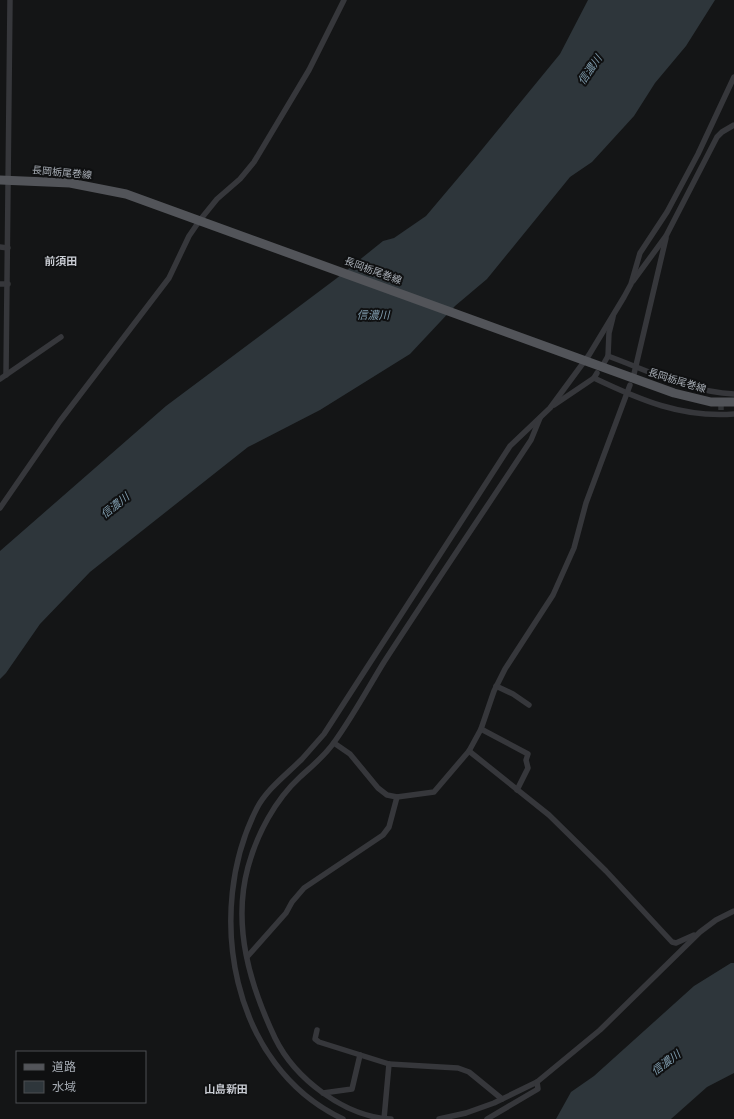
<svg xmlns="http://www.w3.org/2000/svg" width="734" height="1119" viewBox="0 0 734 1119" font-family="'Fira Sans','Noto Sans JP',sans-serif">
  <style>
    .water { fill: #2e363b }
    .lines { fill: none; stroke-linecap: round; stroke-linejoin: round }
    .street-tunnel { stroke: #313336; stroke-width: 5.5; stroke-dasharray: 5.5 3; stroke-linecap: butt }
    .street { stroke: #36373b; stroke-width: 5.5 }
    .primary { stroke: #525459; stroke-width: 9 }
    .labels { text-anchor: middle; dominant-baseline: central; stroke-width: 4; stroke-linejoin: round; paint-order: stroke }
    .street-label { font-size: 10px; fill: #a7adb5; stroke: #0f1011 }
    .water-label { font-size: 11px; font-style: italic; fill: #809dae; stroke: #0f1011 }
    .neighbourhood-label { font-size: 11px; font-weight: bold; fill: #c8cbd2; stroke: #0f1011 }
  </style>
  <rect width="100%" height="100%" fill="#141516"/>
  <!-- water -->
  <g class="water">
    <path d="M588 0H715L686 46 655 83 634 116 592 162 570 177 487 279 455 306 410 354 320 410 248 447 90 572 40 624 6 673 0 679V551L166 406 337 278 383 241 394 238 426 216 475 158 560 54Z"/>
    <path d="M731 963H734V1073L707 1087 671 1119H556L571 1092 594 1076 694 986Z"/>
  </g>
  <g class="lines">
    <!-- street-tunnel -->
    <path class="street-tunnel" d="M721 410V400"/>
    <!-- street -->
    <g class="street">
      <path d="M0 247 8 248"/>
      <path d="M633 281 666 236 717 137 722 132 734 125"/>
      <path d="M0 284H8"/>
      <path d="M608 356C649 371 690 392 734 394"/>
      <path d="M604 363 608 356 609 333 613 317"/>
      <path d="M634 374 666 238"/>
      <path d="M6 375 10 0"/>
      <path d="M594 378C640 400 682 418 734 414"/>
      <path d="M0 379 61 337"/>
      <path d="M554 405 594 378 597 373"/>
      <path d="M0 508 60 421 169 278 189 236 200 220 217 199 240 179 254 162 309 70 344 0"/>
      <path d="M496 686 513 694 529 705"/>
      <path d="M481 729 528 754 526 760 528 768 517 790"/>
      <path d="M334 743 350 754 378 788 387 795 397 797 434 792 469 751 481 729 494 691 505 669 553 595 574 548 586 503 630 385"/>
      <path d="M469 751 549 815 606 871 672 942 676 943 694 935"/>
      <path d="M247 957 286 913 292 902 304 888 383 835 389 827 397 797"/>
      <path d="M317 1030 315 1039 319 1042 389 1064 458 1068 469 1072 502 1099"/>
      <path d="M323 1093 352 1089 360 1055"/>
      <path d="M343 1119C231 1067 204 911 257 808 267 789 286 775 302 759 309 751 316 743 324 734L510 446 550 408 589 355 624 297 631 284 640 253 667 212 698 154 734 77"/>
      <path d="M384 1119 389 1064"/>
      <path d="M391 1119C345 1117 295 1079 275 1038 250 985 232 926 248 867 257 834 275 800 300 777 313 765 325 756 335 741 353 716 368 688 384 662 432 588 482 514 531 440L540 418"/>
      <path d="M439 1119 466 1113 494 1103 537 1082 600 1030 700 932 716 920 734 911"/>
      <path d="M487 1119 538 1089 537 1082"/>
    </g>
    <!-- primary -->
    <path class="primary" d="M0 180 70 183 126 194 674 393 711 402H734"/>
  </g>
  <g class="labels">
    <!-- street labels -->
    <g class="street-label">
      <text transform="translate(62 173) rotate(5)">長岡栃尾巻線</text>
      <text transform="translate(373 271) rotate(20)">長岡栃尾巻線</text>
      <text transform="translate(677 381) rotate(17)">長岡栃尾巻線</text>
    </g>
    <!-- water labels -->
    <g class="water-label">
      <text transform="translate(590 70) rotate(-55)">信濃川</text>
      <text x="373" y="315">信濃川</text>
      <text transform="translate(115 506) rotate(-39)">信濃川</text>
      <text transform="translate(666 1063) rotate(-37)">信濃川</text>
    </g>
    <!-- neighbourhood labels -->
    <g class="neighbourhood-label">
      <text x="61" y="261">前須田</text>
      <text x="226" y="1089">山島新田</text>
    </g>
  </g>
  <!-- legend -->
  <rect x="16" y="1051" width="130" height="52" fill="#0f1011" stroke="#4c4f53"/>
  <rect x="24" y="1064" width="20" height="6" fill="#525459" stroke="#4c4f53"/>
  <text x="52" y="1071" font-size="12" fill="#a7adb5">道路</text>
  <rect x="24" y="1081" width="20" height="12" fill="#2e363b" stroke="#4c4f53"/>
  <text x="52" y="1091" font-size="12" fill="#a7adb5">水域</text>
</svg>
